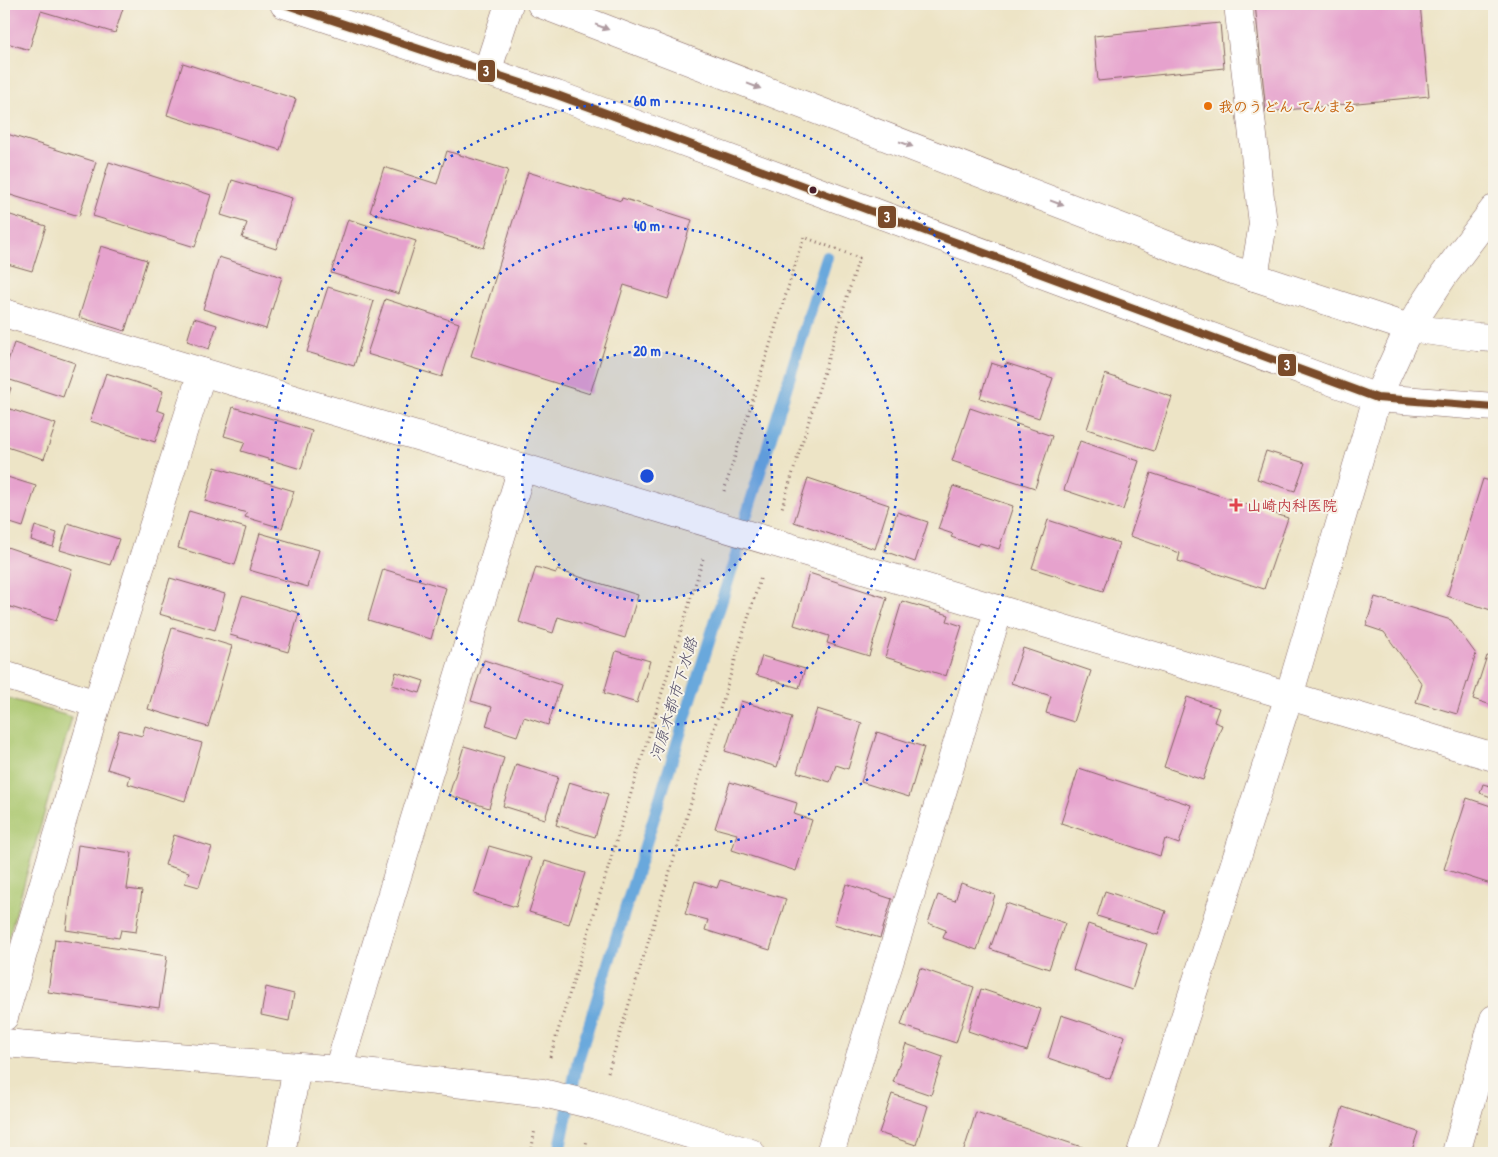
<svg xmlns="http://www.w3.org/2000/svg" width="1498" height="1157" viewBox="0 0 1498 1157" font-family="'Patrick Hand','Klee One',sans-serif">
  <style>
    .green { fill: #aac76e; stroke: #7a734c }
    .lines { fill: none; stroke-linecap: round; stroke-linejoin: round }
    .stream { stroke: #69a8dc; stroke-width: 12 }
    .building { fill: #e6a2cd }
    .street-casing { stroke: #836461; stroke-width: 29 }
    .secondary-casing { stroke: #836461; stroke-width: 29 }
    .path { stroke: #836461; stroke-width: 3; stroke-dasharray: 1 4; stroke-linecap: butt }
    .street { stroke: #fff; stroke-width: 28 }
    .secondary { stroke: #fff; stroke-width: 28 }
    .bus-1-casing { stroke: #f7f3e8; stroke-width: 11 }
    .bus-1 { stroke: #7a4b2a; stroke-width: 8 }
    .oneway { fill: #ae9aa0 }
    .ring { fill: none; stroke: #1d4ed8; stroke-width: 2.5; stroke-dasharray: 2.5 5 }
    .food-dot { fill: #e8710a; stroke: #f7f3e8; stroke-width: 2 }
    .bus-dot { fill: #4a1f2b; stroke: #f7f3e8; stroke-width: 2 }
    .health-dot { fill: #e0444e; stroke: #f7f3e8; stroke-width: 2 }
    .labels { text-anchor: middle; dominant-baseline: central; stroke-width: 4; stroke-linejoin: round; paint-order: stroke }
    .food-label { font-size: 15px; font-weight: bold; fill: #c56008; stroke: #f7f3e8; text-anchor: start }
    .health-label { font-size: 15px; font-weight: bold; fill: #be3a42; stroke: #f7f3e8; text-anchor: start }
    .water-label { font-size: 16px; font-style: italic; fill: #554f69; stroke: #f7f3e8 }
    .centre { fill: #1d4ed8; stroke: #f7f3e8; stroke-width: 2.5 }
    .ring-label { font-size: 15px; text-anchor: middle; font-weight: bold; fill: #1d4ed8; stroke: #f7f3e8; stroke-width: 4; stroke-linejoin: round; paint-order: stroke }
    .line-badge { stroke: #f7f3e8; stroke-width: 2 }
    .badge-label { font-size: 14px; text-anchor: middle; font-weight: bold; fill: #fff }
  </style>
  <rect width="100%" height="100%" fill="#f7f3e8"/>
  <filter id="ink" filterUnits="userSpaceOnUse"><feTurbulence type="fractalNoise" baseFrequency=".02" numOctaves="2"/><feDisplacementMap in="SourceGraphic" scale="10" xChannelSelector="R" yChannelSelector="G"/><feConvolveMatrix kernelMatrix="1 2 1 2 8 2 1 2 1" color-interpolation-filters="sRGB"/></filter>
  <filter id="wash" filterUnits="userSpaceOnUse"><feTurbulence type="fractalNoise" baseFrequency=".0096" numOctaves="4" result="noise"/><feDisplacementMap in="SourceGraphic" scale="20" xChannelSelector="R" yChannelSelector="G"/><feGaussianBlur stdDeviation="1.12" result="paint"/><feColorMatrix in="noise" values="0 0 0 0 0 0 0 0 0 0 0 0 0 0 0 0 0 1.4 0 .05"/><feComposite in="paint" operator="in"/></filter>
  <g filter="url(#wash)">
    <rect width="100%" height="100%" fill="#ede4c6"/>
    <!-- green -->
    <path class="green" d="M4 697 72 717 4 953Z"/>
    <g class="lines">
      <!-- stream -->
      <path class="stream" d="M559 1153 578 1060 738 549 746 517 827 257"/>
    </g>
    <g id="blocks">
      <!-- building -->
      <g class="building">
        <path d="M4 4H119L124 5 115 33 41 11 29 50 4 42Z"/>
        <path d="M1255 4H1420L1429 96 1266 112Z"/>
        <path d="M1220 23 1224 68 1098 81 1094 36Z"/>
        <path d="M183 63 296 99 280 150 167 115Z"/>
        <path d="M4 133 96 162 79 216 4 193Z"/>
        <path d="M447 151 508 170 484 248 370 212 384 167 437 184Z"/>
        <path d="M109 162 211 195 195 247 93 216Z"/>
        <path d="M528 172 621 201 622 198 692 220 668 299 624 285 590 394 471 356Z"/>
        <path d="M232 180 292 198 276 249 242 238 247 223 221 215Z"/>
        <path d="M4 213 46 226 32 271 4 263Z"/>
        <path d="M348 219 416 241 399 294 331 273Z"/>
        <path d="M101 246 147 260 125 331 79 317Z"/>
        <path d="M219 257 282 277 266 329 203 309Z"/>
        <path d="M328 287 374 301 354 366 307 352Z"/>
        <path d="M385 299 459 323 442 377 367 354Z"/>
        <path d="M194 318 217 325 209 349 187 341Z"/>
        <path d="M14 343 75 363 63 397 4 378V373Z"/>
        <path d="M991 363 1004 367 1006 363 1053 378 1039 418 980 398Z"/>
        <path d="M106 373 163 391 157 410 165 413 155 442 90 421Z"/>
        <path d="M1105 374 1172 397 1154 451 1087 429Z"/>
        <path d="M4 385 11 388 6 402 4 401Z"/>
        <path d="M4 407 56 424 44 459 4 446Z"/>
        <path d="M233 407 312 431 301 469 241 451 245 442 224 436Z"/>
        <path d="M970 408 1052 436 1035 488 952 461Z"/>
        <path d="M1080 441 1139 461 1123 510 1064 490Z"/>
        <path d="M1266 451 1305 463 1295 491 1257 479Z"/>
        <path d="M215 467 294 491 282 528 245 517 247 513 205 501Z"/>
        <path d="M1151 473 1288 518 1264 589 1178 561 1180 553 1130 536Z"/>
        <path d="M4 476 36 486 23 527 4 521Z"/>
        <path d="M808 478 889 505 875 549 794 522Z"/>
        <path d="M1483 479 1494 482V611L1447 596Z"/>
        <path d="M953 486 1013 506 999 549 980 543 978 546 951 537 953 534 938 529Z"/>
        <path d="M189 511 246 528 235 565 178 548Z"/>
        <path d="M897 512 928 522 915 562 884 551Z"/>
        <path d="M1048 520 1119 543 1103 591 1032 568Z"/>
        <path d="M68 523 119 539 110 565 60 550Z"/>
        <path d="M35 526 57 533 53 547 31 540Z"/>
        <path d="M260 533 319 550 308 587 249 570Z"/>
        <path d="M4 546 72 569 56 621 4 605Z"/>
        <path d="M536 567 556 573 557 570 638 595 625 638 558 617 553 633 519 622Z"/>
        <path d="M383 569 446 588 431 639 368 620Z"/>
        <path d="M809 573 887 598 869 656 827 643 829 636 794 625Z"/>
        <path d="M170 578 225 594 215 630 159 614Z"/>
        <path d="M242 596 299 613 288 652 230 635Z"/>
        <path d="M1375 597 1451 620 1476 654 1457 714 1416 702 1422 684 1384 632 1366 626Z"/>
        <path d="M902 601 949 615 947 621 962 626 946 676 885 657Z"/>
        <path d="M172 628 232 646 208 727 148 709Z"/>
        <path d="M1023 648 1091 671 1074 722 1046 713 1051 696 1011 683Z"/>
        <path d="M616 651 650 661 637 703 604 693Z"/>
        <path d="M1494 653V706L1473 699 1487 656 1492 657Z"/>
        <path d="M762 656 805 669 799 688 756 675Z"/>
        <path d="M484 660 561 685 548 725 524 717 517 736 486 726 492 707 471 701Z"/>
        <path d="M396 672 424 681 420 693 392 685Z"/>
        <path d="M1187 697 1219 708 1214 722 1222 725 1203 780 1164 767Z"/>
        <path d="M741 701 792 717 777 767 725 751Z"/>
        <path d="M817 709 862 723 848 769 836 765 830 782 797 772Z"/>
        <path d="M145 726 202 743 185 801 128 784 130 776 107 769 119 730 142 736Z"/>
        <path d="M877 732 924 747 909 797 861 782Z"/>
        <path d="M464 746 504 758 489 808 449 795Z"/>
        <path d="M516 764 558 777 545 819 503 806Z"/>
        <path d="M1079 768 1191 805 1179 844 1165 839 1160 856 1061 823Z"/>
        <path d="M569 782 608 794 595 837 556 825Z"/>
        <path d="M730 782 797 803 794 814 812 820 796 871 732 850 737 834 715 828Z"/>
        <path d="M1483 784 1494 787V798L1480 793Z"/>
        <path d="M1467 798 1494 807V885L1444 869Z"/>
        <path d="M174 835 212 847 199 887 185 883 189 872 165 865Z"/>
        <path d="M78 845 132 853 127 889 142 891 136 932 121 930 119 938 66 930Z"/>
        <path d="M489 846 531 858 516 907 474 894Z"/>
        <path d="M545 861 585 873 569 924 529 912Z"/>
        <path d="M720 880 786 899 770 950 705 930 708 920 685 914 695 881 717 888Z"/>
        <path d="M961 883 995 895 977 950 943 938 946 930 928 923 938 895 955 901Z"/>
        <path d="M846 884 892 899 880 938 834 924Z"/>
        <path d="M1105 891 1166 911 1158 935 1097 916Z"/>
        <path d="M1006 903 1065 923 1049 969 990 949Z"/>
        <path d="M1088 924 1147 944 1132 990 1073 970Z"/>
        <path d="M55 939 167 956 159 1008 48 992Z"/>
        <path d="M920 968 974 987 956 1043 901 1025Z"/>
        <path d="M266 987 294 994 289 1021 261 1015Z"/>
        <path d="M981 989 1041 1009 1027 1051 968 1031Z"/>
        <path d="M1061 1015 1125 1036 1110 1079 1048 1058Z"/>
        <path d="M906 1044 943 1057 931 1095 893 1082Z"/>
        <path d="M892 1094 928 1106 916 1145 879 1133Z"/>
        <path d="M1343 1107 1418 1132 1411 1153H1328Z"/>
        <path d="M976 1112 1085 1148 1083 1153H963Z"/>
        <path d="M61 1149 79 1152V1153H61Z"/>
      </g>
    </g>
  </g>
  <g filter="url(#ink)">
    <use href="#blocks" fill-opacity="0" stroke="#836461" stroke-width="1"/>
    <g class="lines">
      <!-- street casing -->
      <g class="street-casing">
        <g id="street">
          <path d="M1238 4 1263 224 1254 277"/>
          <path d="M487 72 509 4"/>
          <path d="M4 313 1494 757"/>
          <path d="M4 675 97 704"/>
          <path d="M4 1017 97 704 202 372"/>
          <path d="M4 1043 338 1070 543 1093 597 1106 751 1153"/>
          <path d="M338 1070 522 468"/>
          <path d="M281 1153 297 1067"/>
          <path d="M830 1153 999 609"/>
          <path d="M1141 1153 1289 696 1377 398 1409 328 1444 275 1494 209"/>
          <path d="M1456 1153 1494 1019"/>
        </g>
      </g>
      <!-- secondary casing -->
      <g class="secondary-casing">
        <g id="secondary">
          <path d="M284 4 557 95 1377 398 1494 407"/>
          <path d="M541 4 1227 268 1409 328 1477 337 1494 338"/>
        </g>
      </g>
      <!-- path -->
      <g class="path">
        <path d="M724 491 804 237 859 258 782 508"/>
        <path d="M550 1057 703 559"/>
        <path d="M608 1072 761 576"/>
        <path d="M531 1153 535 1129"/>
        <path d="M584 1153 587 1140"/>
      </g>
      <!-- street -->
      <use href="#street" class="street"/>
      <!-- secondary -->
      <use href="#secondary" class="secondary"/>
      <!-- bus-1 casing -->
      <g class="bus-1-casing">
        <path id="bus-1" d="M284 4 557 95 1377 398 1494 407"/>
      </g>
      <!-- bus-1 -->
      <use href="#bus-1" class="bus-1"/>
    </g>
    <!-- one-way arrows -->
    <defs><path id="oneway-solid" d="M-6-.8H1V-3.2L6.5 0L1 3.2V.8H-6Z" transform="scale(1.25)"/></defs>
    <g class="oneway">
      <use href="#oneway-solid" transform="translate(602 27) rotate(21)"/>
      <use href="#oneway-solid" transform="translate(754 86) rotate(21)"/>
      <use href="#oneway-solid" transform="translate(906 144) rotate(21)"/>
      <use href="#oneway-solid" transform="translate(1057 203) rotate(21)"/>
    </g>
  </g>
  <!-- distance rings -->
  <circle cx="647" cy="476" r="125" fill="#1d4ed8" fill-opacity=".12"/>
  <g class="ring">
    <circle cx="647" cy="476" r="125"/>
    <circle cx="647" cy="476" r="250"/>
    <circle cx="647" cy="476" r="375"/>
  </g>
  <!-- markers -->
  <circle class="food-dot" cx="1208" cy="106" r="5"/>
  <circle class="bus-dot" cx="813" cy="190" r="4.5"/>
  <path class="health-dot" d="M1233.5 497.5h5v5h5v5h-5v5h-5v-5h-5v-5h5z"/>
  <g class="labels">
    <!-- food labels -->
    <g class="food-label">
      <text x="1218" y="106">我のうどん てんまる</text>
    </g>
    <!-- health labels -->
    <g class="health-label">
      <text x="1247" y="505">山崎内科医院</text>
    </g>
    <!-- water labels -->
    <g class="water-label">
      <text transform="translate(673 699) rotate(-73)">河原木都市下水路</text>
    </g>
  </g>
  <circle cx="647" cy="476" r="8" class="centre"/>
  <g class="ring-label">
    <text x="647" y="106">60 m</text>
    <text x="647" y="231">40 m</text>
    <text x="647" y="356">20 m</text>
  </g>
  <g class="line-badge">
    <rect x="477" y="59" width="19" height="24" rx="5" fill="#7a4b2a"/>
    <rect x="877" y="205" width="20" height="24" rx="5" fill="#7a4b2a"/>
    <rect x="1277" y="353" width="20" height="24" rx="5" fill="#7a4b2a"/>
  </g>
  <g class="badge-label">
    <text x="486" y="76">3</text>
    <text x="887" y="222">3</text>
    <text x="1287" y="370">3</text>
  </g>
  <!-- margin -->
  <rect width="1498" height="1157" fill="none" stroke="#f7f3e8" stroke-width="20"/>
</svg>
